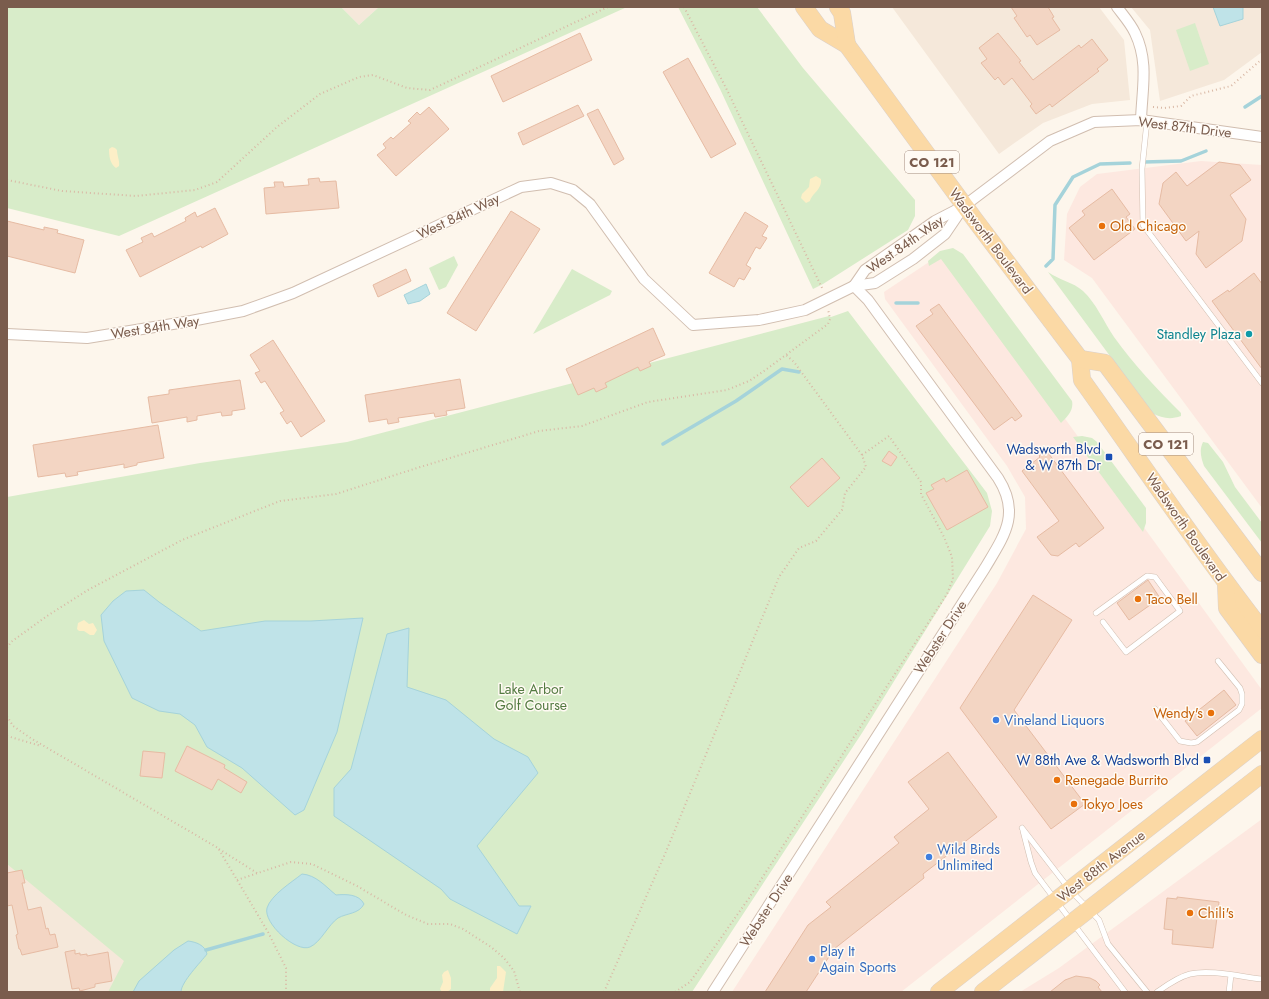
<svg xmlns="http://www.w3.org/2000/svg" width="1269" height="999" viewBox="0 0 1269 999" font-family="Jost,sans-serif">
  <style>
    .residential { fill: #f5e8da }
    .commercial { fill: #fde8e0 }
    .green { fill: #d8ecc9 }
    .sand { fill: #fcefc7 }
    .water { fill: #bfe3e8; stroke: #a5d3da }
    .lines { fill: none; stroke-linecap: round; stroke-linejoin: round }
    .stream { stroke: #a5d3da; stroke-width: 3.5 }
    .building { fill: #f3d5c3; stroke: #e6bba3 }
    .service-casing { stroke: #d1beb0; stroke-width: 6 }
    .minor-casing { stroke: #d1beb0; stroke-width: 12 }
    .primary-casing { stroke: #dad1cd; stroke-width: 18 }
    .path { stroke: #d9b8a5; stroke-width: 2; stroke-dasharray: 1 3; stroke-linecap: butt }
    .service { stroke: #fff; stroke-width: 5 }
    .minor { stroke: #fff; stroke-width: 10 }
    .primary { stroke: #fbd9a5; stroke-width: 17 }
    .food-dot { fill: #e8710a; stroke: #fffaf3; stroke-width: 1.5 }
    .culture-dot { fill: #0f9aa8; stroke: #fffaf3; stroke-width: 1.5 }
    .transit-dot { fill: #1a4fb4; stroke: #fffaf3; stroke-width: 1.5 }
    .shop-dot { fill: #3f7fe0; stroke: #fffaf3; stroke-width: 1.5 }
    .labels { text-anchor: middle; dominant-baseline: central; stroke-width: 3; stroke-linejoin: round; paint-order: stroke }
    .shield { fill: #fffaf3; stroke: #a28b7f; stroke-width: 1 }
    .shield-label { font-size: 13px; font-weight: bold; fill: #7a5c4d }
    .street-label { font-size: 14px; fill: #7a5c4d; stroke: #fffaf3 }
    .food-label { font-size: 14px; fill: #c56008; stroke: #fffaf3; text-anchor: start }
    .culture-label { font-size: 14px; fill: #0d838f; stroke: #fffaf3; text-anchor: end }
    .transit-label { font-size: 14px; fill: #164399; stroke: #fffaf3; text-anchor: end }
    .park-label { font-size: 14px; fill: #537a41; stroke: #fffaf3 }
    .shop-label { font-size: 14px; fill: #366cbe; stroke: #fffaf3; text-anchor: start }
  </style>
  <rect width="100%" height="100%" fill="#fdf6ec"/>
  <!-- residential -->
  <g class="residential">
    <path d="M341 7H379L359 25Z"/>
    <path d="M892 7H1099L1124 40 1130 100 1092 104 1043 123 999 154Z"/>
    <path d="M1131 7H1262V52L1224 80 1160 101 1150 30Z"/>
    <path d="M7 849 125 961 117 992H7Z"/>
  </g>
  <!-- commercial -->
  <g class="commercial">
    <path d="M1201 161 1262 165V508L1092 278 1064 260 1067 214 1080 187 1097 174Z"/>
    <path d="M944 252 1262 690V708L901 992H732L997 583 1026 529 1025 497 1007 466 885 299 884 292Z"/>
    <path d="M1262 819V992H1020L1059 968Z"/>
  </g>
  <!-- green -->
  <g class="green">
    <path d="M7 7H341L359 25 379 7H627L119 236 7 208Z"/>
    <path d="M678 7H757L803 68 915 200V216L908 230 823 284 813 289 720 89Z"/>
    <path d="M1195 23 1209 64 1190 71 1176 30Z"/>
    <path d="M953 248 963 254 1072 401C1074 410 1067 417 1061 423L941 259 929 266 928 261 940 251Z"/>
    <path d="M454 256 458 265 446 287 439 290 429 268Z"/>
    <path d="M572 269 612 291 610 295 533 334Z"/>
    <path d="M1048 272C1059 280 1073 282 1083 291 1096 303 1104 322 1114 337 1134 365 1157 389 1181 413V416C1170 420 1162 418 1152 413Z"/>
    <path d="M848 311 987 493 992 511 990 526 862 733 692 992H108L124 961 7 864V497L200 463 347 442 829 316 831 317Z"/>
    <path d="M1082 436 1092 438 1097 442 1146 508V523L1143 532 1073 437Z"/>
    <path d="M1203 442 1208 443 1223 462 1235 487 1262 523V543L1204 466C1201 458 1199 450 1203 442Z"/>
  </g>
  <!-- sand -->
  <g class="sand">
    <path d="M112 147 115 148 117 150C117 156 120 161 119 166L116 168C110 164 109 156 109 149Z"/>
    <path d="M816 176 821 179C822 190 812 193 810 201L806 203 801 198 802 194 809 187 810 179Z"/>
    <path d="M84 620 89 624 93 623 97 630 94 635H90L84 631H79L77 629 78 623Z"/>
    <path d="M497 966H500L506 972 503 992H490V988L497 978Z"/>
    <path d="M448 970 451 978V989L447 992H442L440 989 443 982 442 975 444 972Z"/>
  </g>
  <!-- water -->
  <g class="water">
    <path d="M1213 7H1243V19L1220 26Z"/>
    <path d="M426 284 430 294 420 301 408 304 404 295Z"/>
    <path d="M144 590 159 602 201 631 265 621H311L363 618 337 732 304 810 295 815 242 768 207 747 195 725 180 714 159 711 132 698 104 641 101 615 113 601 126 591Z"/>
    <path d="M409 628 407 687 446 700 494 739 528 757 538 773 477 846 519 906H531L517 934 450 899 441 889 334 816V788L351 769 387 634Z"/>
    <path d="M302 874C316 875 325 886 336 895 346 894 359 894 364 904 359 914 347 913 338 918 328 925 321 942 310 947 296 953 263 923 267 908 271 895 292 882 302 874Z"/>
    <path d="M188 941C196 942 205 945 207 954 201 962 181 982 181 992H133L139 981 174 950Z"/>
  </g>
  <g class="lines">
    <!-- stream -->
    <g class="stream">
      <path d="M1245 107 1262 96"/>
      <path d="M1144 162 1181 161 1206 151"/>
      <path d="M1046 266 1053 259 1055 205 1073 177 1100 164 1130 163"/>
      <path d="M896 303H918"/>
      <path d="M663 444 736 401 782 369 799 372"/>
      <path d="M206 950 263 934"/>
    </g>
  </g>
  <!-- building -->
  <g class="building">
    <path d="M1011 7H1048L1054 17 1052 18 1060 30 1037 45 1030 35 1027 37 1014 18 1017 16Z"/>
    <path d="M580 33 592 60 503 102 491 76Z"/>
    <path d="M998 33 1021 61 1019 62 1033 80 1079 45 1081 48 1092 39 1108 60 1097 69 1099 71 1052 107 1050 104 1036 114 1030 106 1032 104 1012 78 1004 85 998 77 995 80 981 63 987 59 979 48Z"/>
    <path d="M688 58 736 144 711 158 663 72Z"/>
    <path d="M578 105 584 116 523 145 518 133Z"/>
    <path d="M429 107 449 129 396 176 377 155 386 148 383 144 391 137 393 139 411 123 408 121 417 112 420 115Z"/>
    <path d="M598 109 624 159 614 165 587 114Z"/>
    <path d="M1219 162 1240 165 1251 180 1230 195 1246 219 1242 241 1206 268 1196 254 1199 231 1186 241 1159 204 1163 183 1176 172 1187 186Z"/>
    <path d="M319 178 320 182 336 181 339 208 266 214 264 188 275 187 274 182H283L284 187 309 185 308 179Z"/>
    <path d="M1112 189 1130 214 1126 217 1135 229 1094 260 1069 228 1085 215 1082 211Z"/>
    <path d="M215 208 228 234 202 248 201 246 140 277 126 250 143 242 141 238 152 233 154 237 186 221 185 218 195 212 197 217Z"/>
    <path d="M511 211 540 229 476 331 447 313Z"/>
    <path d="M745 212 768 226 762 236 767 238 760 249 756 247 746 265 751 268 744 280 739 278 734 287 709 273Z"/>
    <path d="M7 221 44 230V227L58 230 57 233 84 240 75 273 7 256Z"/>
    <path d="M406 269 411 281 378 297 373 285Z"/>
    <path d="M1254 273 1262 284V369L1212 301 1228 290 1229 292Z"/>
    <path d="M939 304 1022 416 1015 421 1012 417 994 430 916 326 933 314 930 310Z"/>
    <path d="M653 328 665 355 649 362 651 366 640 371 638 367 605 383 607 387 596 392 594 388 578 395 566 369Z"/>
    <path d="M273 340 325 421 301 437 291 421 287 424 280 413 284 411 265 381 261 383 255 373 260 371 250 355Z"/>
    <path d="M460 379 465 408 446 411 447 415 435 417 434 413 398 418 399 422 388 424 387 419 369 422 365 395Z"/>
    <path d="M240 380 245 409 232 411V415L222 416 221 412 197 416V420L187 422V417L152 423 148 397 169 394V390Z"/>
    <path d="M158 425 164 458 137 463V465L124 468V464L77 472 78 475 66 477 65 473 38 477 33 445Z"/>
    <path d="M1046 450 1104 528 1079 547 1076 543 1058 556 1051 555 1037 537 1059 521 1022 471 1040 457 1039 456Z"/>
    <path d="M889 451 897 457 891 466 882 461Z"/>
    <path d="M822 458 840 478 808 507 790 487Z"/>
    <path d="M967 470 988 507 947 530 926 493 934 489 931 485 944 478 946 482Z"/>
    <path d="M1148 580 1160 598 1129 620 1117 603Z"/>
    <path d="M1033 595 1072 620 1014 710 1085 804 1051 829 960 708Z"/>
    <path d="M1224 690 1236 705 1197 736 1185 721Z"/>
    <path d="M187 746 225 765 224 768 247 782 241 793 218 779 212 790 175 771Z"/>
    <path d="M143 751 165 753 162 778 140 776Z"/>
    <path d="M948 752 997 817 923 874 924 878 834 949 806 992H765L808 925 831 907 826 902 899 843 894 837 929 809 908 782Z"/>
    <path d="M22 870 25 883H22L28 910 41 907 46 929 48 928 50 935 55 934 58 947 22 955 20 949H19L16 935 18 934 12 905 7 906V873Z"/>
    <path d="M1177 897 1219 902 1213 948 1172 944 1173 930 1164 929 1167 898 1177 899Z"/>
    <path d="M75 950V954L80 953V955L87 954V956L108 952 112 981 95 984V987L80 991 79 988 72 989 65 952Z"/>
    <path d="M1076 976 1090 978 1096 981 1100 985 1098 987 1102 992H1050L1065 980Z"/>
  </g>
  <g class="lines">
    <!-- service casing -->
    <g class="service-casing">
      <g id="service">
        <path d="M1147 121 1142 169 1143 225 1262 383"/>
        <path d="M1096 613 1147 576 1155 577 1180 611 1126 652 1103 622"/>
        <path d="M1155 709 1180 741 1191 743 1197 742 1239 710 1242 704V694L1240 688 1218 661"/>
        <path d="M1022 828 1070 890 1099 920 1108 944 1147 992"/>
        <path d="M1023 831 1031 862 1035 873 1125 992"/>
        <path d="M1157 992C1167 985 1178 977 1190 974 1209 969 1242 977 1262 979"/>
        <path d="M1229 992 1231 975"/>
      </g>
    </g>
    <!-- minor casing -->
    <g class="minor-casing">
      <g id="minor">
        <path d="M1117 7C1123 15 1131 24 1135 33 1149 62 1142 89 1141 120"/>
        <path d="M854 286 865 270 935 221 964 206 1050 141 1094 122 1141 120 1262 137"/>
        <path d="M7 334 87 338 191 321 243 311 293 293 521 187 551 183 573 190 590 204 644 279 693 325 759 320 805 310 854 286 875 283 913 259 945 234 964 206"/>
        <path d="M713 992 985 568C1004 536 1021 514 998 478L868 300 854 286"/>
      </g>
    </g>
    <!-- primary casing -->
    <g class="primary-casing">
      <g id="primary">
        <path d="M804 7 820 29 847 45 975 220 1080 359 1082 380C1142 464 1199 549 1262 630"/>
        <path d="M838 7 842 13 847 45"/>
        <path d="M1080 359 1105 363 1262 573"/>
        <path d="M1226 583 1227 608 1262 655"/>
        <path d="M939 992 1262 739"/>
        <path d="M983 992 1262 774"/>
      </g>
    </g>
    <!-- path -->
    <g class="path">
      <path d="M684 7 726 88 823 290"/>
      <path d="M1153 107 1164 108 1181 106 1191 96 1231 86 1262 59"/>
      <path d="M7 180 62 191 136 196 195 190 217 182 277 127 320 94 359 77 373 75 407 88 430 90 608 7"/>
      <path d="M7 648 11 642 47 616 88 590 182 540 280 501 336 494 417 468 539 431 582 426 648 402 727 390 749 381 764 371 828 324 830 319 828 309"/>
      <path d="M7 716 13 726 32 739 218 848 268 932 286 968V992"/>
      <path d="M7 736 41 746"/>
      <path d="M219 849 257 873"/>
      <path d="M237 880 291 862 312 864 357 886 406 915 428 924H450L463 929 491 947 504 958 514 971 520 992"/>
      <path d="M604 992 665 854 779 577 799 548 816 541 842 510 845 493 866 467 862 455 794 362 786 355"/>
      <path d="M675 992 690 982 749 898 947 594 953 579 952 557 944 537 921 494V482L889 436 862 455"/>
    </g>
    <!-- service -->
    <use href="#service" class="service"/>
    <!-- minor -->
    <use href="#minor" class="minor"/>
    <!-- primary -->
    <use href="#primary" class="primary"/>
  </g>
  <!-- markers -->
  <g class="food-dot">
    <circle cx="1102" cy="226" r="4"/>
    <circle cx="1138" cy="599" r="4"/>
    <circle cx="1211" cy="713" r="4"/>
    <circle cx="1057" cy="780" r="4"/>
    <circle cx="1074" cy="804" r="4"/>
    <circle cx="1190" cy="913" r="4"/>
  </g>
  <circle class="culture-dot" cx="1249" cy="334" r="4"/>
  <g class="transit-dot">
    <rect x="1105" y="453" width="8" height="8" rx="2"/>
    <rect x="1203" y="756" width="8" height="8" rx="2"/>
  </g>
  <g class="shop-dot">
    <circle cx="996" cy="720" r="4"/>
    <circle cx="929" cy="857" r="4"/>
    <circle cx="812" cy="959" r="4"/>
  </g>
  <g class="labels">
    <!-- shield labels -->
    <g class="shield">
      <rect x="905" y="151" width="54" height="22" rx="3"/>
      <rect x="1139" y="433" width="54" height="22" rx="3"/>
    </g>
    <g class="shield-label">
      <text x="932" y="162">CO 121</text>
      <text x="1166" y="444">CO 121</text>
    </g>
    <!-- street labels -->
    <g class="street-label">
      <text transform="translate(1185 127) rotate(7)">West 87th Drive</text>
      <text transform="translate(458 216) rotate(-25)">West 84th Way</text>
      <text transform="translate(991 241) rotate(53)">Wadsworth Boulevard</text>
      <text transform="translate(905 244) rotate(-35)">West 84th Way</text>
      <text transform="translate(155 327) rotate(-9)">West 84th Way</text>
      <text transform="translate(1186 527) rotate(55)">Wadsworth Boulevard</text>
      <text transform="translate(940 637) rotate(-57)">Webster Drive</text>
      <text transform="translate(1101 866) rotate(-38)">West 88th Avenue</text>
      <text transform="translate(766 910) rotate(-57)">Webster Drive</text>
    </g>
    <!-- food labels -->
    <g class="food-label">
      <text x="1110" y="226">Old Chicago</text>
      <text x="1146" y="599">Taco Bell</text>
      <text x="1203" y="713" text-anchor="end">Wendy's</text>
      <text x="1065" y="780">Renegade Burrito</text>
      <text x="1082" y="804">Tokyo Joes</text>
      <text x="1198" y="913">Chili's</text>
    </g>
    <!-- culture labels -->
    <g class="culture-label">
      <text x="1241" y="334">Standley Plaza</text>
    </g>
    <!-- transit labels -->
    <g class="transit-label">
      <text x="1101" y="449">Wadsworth Blvd<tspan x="1101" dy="16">&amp; W 87th Dr</tspan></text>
      <text x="1199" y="760">W 88th Ave &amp; Wadsworth Blvd</text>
    </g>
    <!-- park labels -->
    <g class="park-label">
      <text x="531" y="689">Lake Arbor<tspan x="531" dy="16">Golf Course</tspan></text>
    </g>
    <!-- shop labels -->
    <g class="shop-label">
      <text x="1004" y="720">Vineland Liquors</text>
      <text x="937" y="849">Wild Birds<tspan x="937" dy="16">Unlimited</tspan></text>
      <text x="820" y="951">Play It<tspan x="820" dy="16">Again Sports</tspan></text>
    </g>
  </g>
  <!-- border -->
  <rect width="1269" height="999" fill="none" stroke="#7a5c4d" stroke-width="16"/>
</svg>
